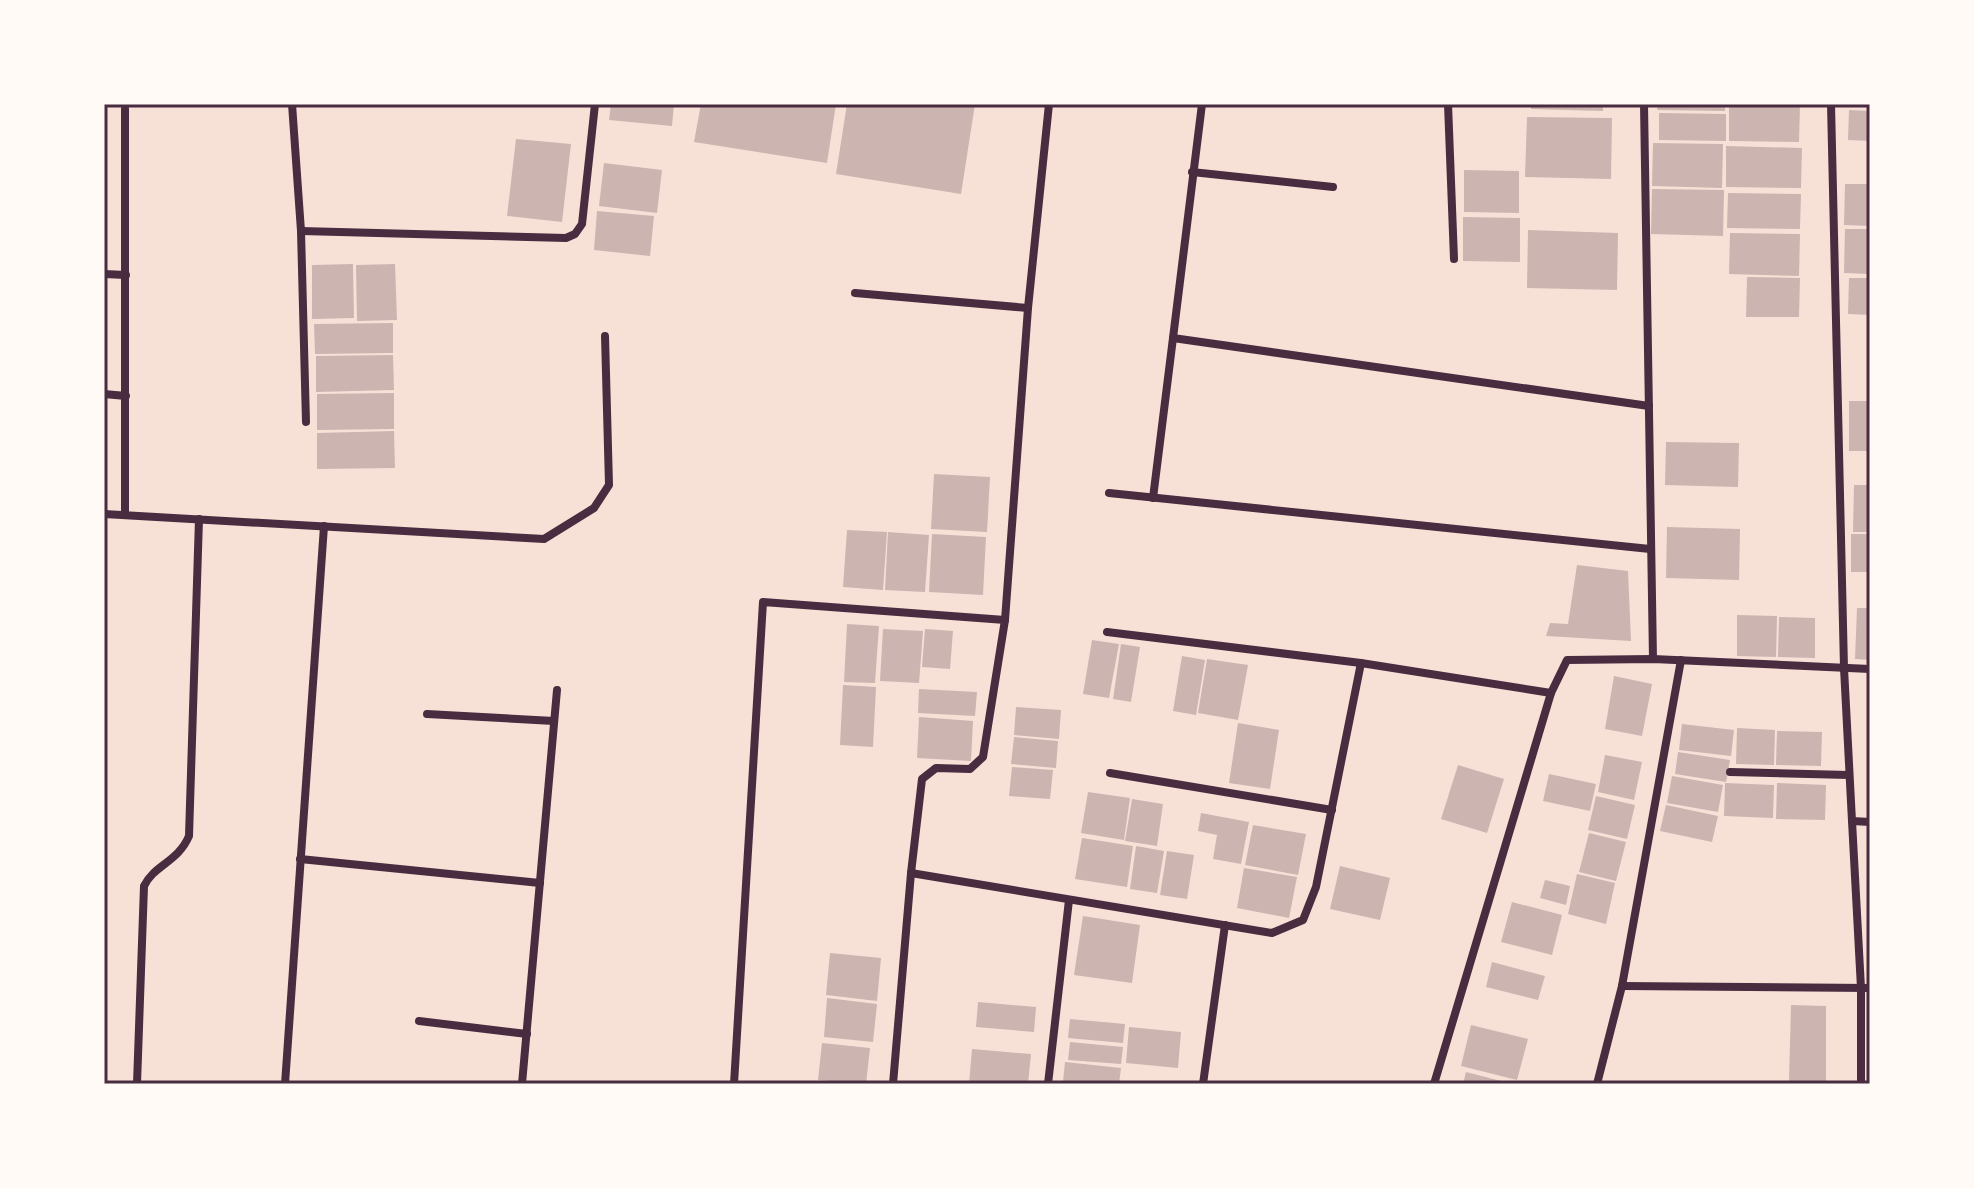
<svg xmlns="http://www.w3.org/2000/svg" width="1974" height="1188" viewBox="0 0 1974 1188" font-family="'Archivo Narrow',sans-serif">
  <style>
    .building { fill: #ccb4b1 }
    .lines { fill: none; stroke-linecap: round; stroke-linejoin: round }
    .minor { stroke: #4a2c40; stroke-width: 8 }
    .neatline { fill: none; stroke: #4a2c40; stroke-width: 3 }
  </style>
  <rect width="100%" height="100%" fill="#f7e1d7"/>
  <!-- building -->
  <g class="building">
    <path d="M611 104H674L672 126 609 120Z"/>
    <path d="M701 104H836L827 163 694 142Z"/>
    <path d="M847 104H975L961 194 836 174Z"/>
    <path d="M1531 104H1603V111L1531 109Z"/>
    <path d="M1658 104H1725V111L1657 110Z"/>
    <path d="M1729 104 1800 105 1799 142 1729 141Z"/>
    <path d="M1849 110 1870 111V141L1848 140Z"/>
    <path d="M1659 113 1726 114V141L1659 140Z"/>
    <path d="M1527 117 1612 118 1611 179 1525 177Z"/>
    <path d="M516 139 571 144 562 222 507 216Z"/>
    <path d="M1653 143 1723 144 1722 188 1652 186Z"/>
    <path d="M1726 146 1802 148 1801 188 1726 187Z"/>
    <path d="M604 163 662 170 657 213 599 206Z"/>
    <path d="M1464 170 1519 171V213L1464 212Z"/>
    <path d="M1845 184H1870V226L1844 225Z"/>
    <path d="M1652 189 1724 190 1723 236 1651 234Z"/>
    <path d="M1728 193 1801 194 1800 229 1727 228Z"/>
    <path d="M597 211 654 216 650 256 594 250Z"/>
    <path d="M1463 217 1520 218V262L1463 261Z"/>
    <path d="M1845 229H1870V274L1844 273Z"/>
    <path d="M1528 230 1618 233 1617 290 1527 288Z"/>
    <path d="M1730 233 1800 234 1799 276 1729 274Z"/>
    <path d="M353 264 354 318 312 319V265Z"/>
    <path d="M395 264 397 320 357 321 356 265Z"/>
    <path d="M1747 277 1800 278 1799 317H1746Z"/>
    <path d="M1849 278H1870V315L1848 314Z"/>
    <path d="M393 323V353L315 354 314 324Z"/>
    <path d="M393 355 394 390 316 392V356Z"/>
    <path d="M394 393V429L317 430V394Z"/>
    <rect x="1849" y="401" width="21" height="50"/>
    <path d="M394 431 395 468 317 469V433Z"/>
    <path d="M1666 442 1739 443 1738 487 1665 485Z"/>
    <path d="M934 474 990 477 987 532 931 529Z"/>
    <path d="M1854 485H1870V532H1853Z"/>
    <path d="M1667 527 1740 529 1739 580 1666 578Z"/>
    <path d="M847 530 887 532 883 590 843 587Z"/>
    <path d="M888 532 929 535 925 592 885 590Z"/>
    <path d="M932 534 986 537 983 595 929 592Z"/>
    <rect x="1851" y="534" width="19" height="38"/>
    <path d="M1577 565 1628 571 1631 641 1546 636 1550 623 1568 624Z"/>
    <path d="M1857 608H1870V660L1855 659Z"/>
    <path d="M1737 615 1777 616 1776 657 1737 656Z"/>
    <path d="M1779 617 1815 618V658L1778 657Z"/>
    <path d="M847 624 879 626 875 683 844 682Z"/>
    <path d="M883 629 923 631 919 683 880 681Z"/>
    <path d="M925 629 953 631 950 669 922 667Z"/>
    <path d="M1092 640 1119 644 1109 698 1083 694Z"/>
    <path d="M1121 644 1140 647 1131 702 1113 699Z"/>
    <path d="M1182 656 1205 660 1196 715 1173 711Z"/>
    <path d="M1207 659 1248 665 1238 720 1198 713Z"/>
    <path d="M1614 676 1652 684 1642 736 1605 729Z"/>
    <path d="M843 685 876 687 873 747 840 745Z"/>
    <path d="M919 689 977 692 975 716 918 713Z"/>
    <path d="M1016 707 1061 710 1059 739 1014 735Z"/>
    <path d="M919 717 973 721 971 761 917 758Z"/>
    <path d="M1238 723 1279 730 1270 789 1229 783Z"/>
    <path d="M1682 724 1734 730 1731 756 1679 750Z"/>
    <path d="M1737 728 1775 730 1774 765 1736 764Z"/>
    <path d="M1777 731 1822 732 1821 766 1776 765Z"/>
    <path d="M1014 737 1058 741 1056 768 1011 764Z"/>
    <path d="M1678 752 1730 760 1726 782 1675 774Z"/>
    <path d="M1605 755 1642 762 1634 800 1598 792Z"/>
    <path d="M1458 765 1504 779 1487 833 1441 819Z"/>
    <path d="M1012 767 1053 770 1050 799 1009 796Z"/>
    <path d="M1549 774 1596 784 1590 811 1543 801Z"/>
    <path d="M1672 776 1723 785 1718 812 1667 803Z"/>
    <path d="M1725 783 1774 785 1773 818 1724 816Z"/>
    <path d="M1777 783 1826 785 1825 820 1776 819Z"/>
    <path d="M1088 792 1130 798 1124 840 1081 833Z"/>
    <path d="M1596 796 1635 805 1627 839 1588 830Z"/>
    <path d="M1132 799 1163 804 1157 846 1125 841Z"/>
    <path d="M1666 805 1718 816 1712 842 1660 831Z"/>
    <path d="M1201 813 1249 822 1241 864 1213 859 1217 835 1198 831Z"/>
    <path d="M1253 825 1306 834 1298 875 1245 865Z"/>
    <path d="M1589 833 1626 842 1616 881 1579 872Z"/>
    <path d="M1082 838 1133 846 1127 887 1075 879Z"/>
    <path d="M1136 846 1164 851 1157 893 1130 889Z"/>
    <path d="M1167 851 1194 855 1187 899 1160 895Z"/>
    <path d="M1340 866 1390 878 1380 920 1330 909Z"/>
    <path d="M1244 868 1297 877 1289 918 1237 908Z"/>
    <path d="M1577 874 1615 883 1606 924 1568 914Z"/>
    <path d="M1545 880 1570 886 1566 905 1540 898Z"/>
    <path d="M1512 902 1562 915 1552 955 1501 942Z"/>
    <path d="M1083 916 1140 925 1132 983 1074 975Z"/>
    <path d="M830 953 881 958 877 1001 826 995Z"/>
    <path d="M1492 962 1545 976 1538 1000 1486 987Z"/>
    <path d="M827 998 877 1004 873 1042 824 1037Z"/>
    <path d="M978 1002 1036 1007 1034 1032 976 1027Z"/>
    <path d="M1791 1005 1826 1006V1084H1781V1081H1789Z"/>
    <path d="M1070 1019 1125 1024 1123 1043 1068 1038Z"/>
    <path d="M1471 1025 1528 1039 1517 1080 1461 1066Z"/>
    <path d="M1129 1027 1181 1032 1178 1068 1126 1063Z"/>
    <path d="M1070 1042 1123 1047 1121 1064 1068 1060Z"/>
    <path d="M822 1043 870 1048 866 1084 818 1080Z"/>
    <path d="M972 1049 1031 1054 1028 1084H969Z"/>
    <path d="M1065 1062 1121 1068 1119 1084 1063 1082Z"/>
    <path d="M1466 1072 1509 1083V1084H1463Z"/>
  </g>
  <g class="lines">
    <!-- minor -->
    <g class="minor">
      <path d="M292 104 301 231 306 422"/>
      <path d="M1202 104 1173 338 1649 406"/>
      <path d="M1448 104 1454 259"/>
      <path d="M1644 104 1653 659"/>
      <path d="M1831 104 1844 668 1852 821"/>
      <path d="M1192 172 1333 187"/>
      <path d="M301 231 566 238 575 234 582 224 595 104"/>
      <path d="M104 274 126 275"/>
      <path d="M855 293 1028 308"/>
      <path d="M104 394 126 396"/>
      <path d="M1109 493 1650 549"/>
      <path d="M1153 498 1173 338"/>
      <path d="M104 514 544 539 594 508 609 485 605 336"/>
      <path d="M125 515V109"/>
      <path d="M1107 632 1361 663 1551 693"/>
      <path d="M427 714 554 721"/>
      <path d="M1730 772 1849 775"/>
      <path d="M1110 773 1332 810"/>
      <path d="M300 859 540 883"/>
      <path d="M911 873 1272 933 1303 920 1316 887 1361 663"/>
      <path d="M1622 986 1870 988"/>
      <path d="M419 1021 527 1034"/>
      <path d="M137 1084 144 886C154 865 178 862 189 836L199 519"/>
      <path d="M285 1084 324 526"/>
      <path d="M522 1084 557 690"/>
      <path d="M734 1084 763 602 1005 620"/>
      <path d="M893 1084 911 873 922 779 936 768 970 769 983 757 1005 620 1028 308 1049 104"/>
      <path d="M1048 1084 1069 900"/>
      <path d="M1203 1084 1225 925"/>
      <path d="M1434 1084 1551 693 1567 660 1653 659 1870 669"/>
      <path d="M1597 1084 1622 986 1681 660"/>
      <path d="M1861 1084V988L1852 821 1870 822"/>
    </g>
  </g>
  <!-- border -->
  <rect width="1974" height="1188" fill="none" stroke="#fffaf5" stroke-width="212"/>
  <rect x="106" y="106" width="1762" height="976" class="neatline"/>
</svg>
